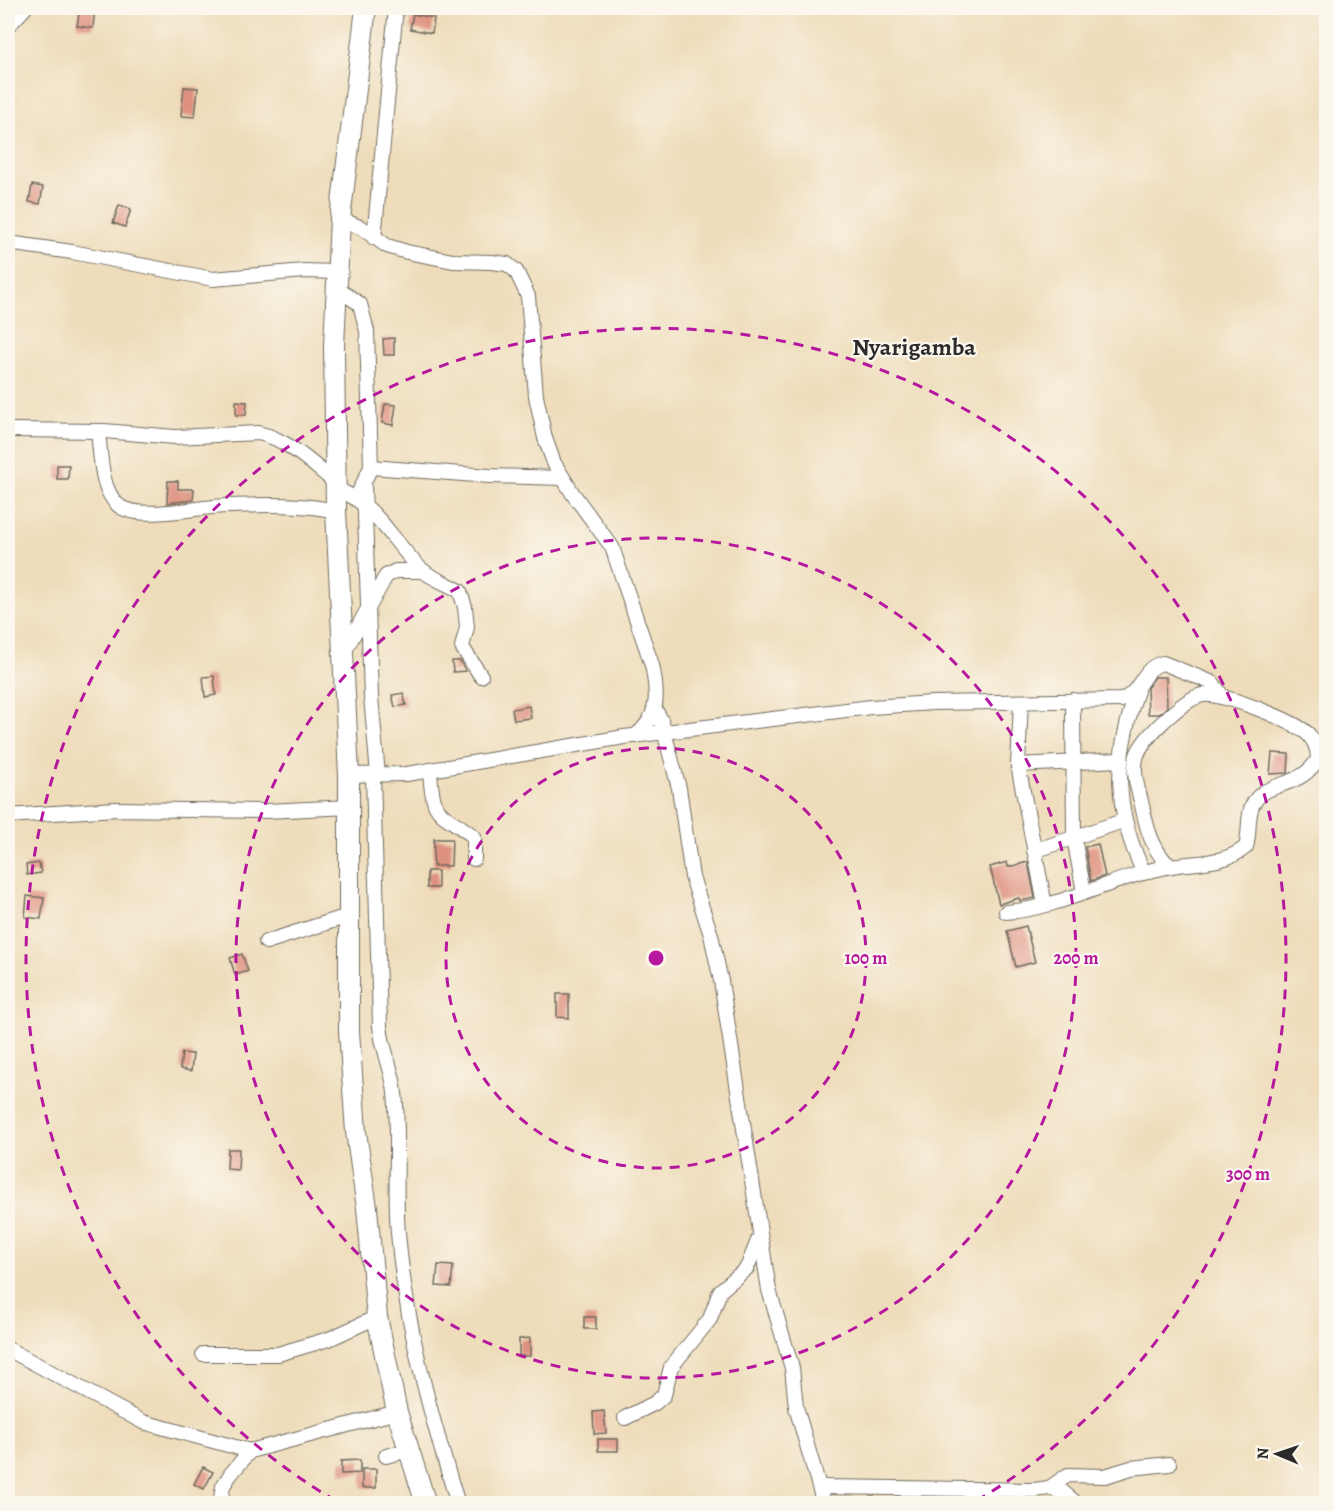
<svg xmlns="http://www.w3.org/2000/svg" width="1334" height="1511" viewBox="0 0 1334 1511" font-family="Alegreya,serif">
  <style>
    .building { fill: #df9180 }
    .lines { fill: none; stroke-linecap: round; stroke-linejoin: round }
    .street-casing { stroke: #6f695d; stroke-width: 16 }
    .secondary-casing { stroke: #6f695d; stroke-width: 22 }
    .street { stroke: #fff; stroke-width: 14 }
    .secondary { stroke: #fff; stroke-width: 20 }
    .ring { fill: none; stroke: #b5179e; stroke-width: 3; stroke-dasharray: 10 8 }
    .labels { text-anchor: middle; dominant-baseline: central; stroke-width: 4.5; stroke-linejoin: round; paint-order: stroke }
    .quarter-label { font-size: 24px; font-weight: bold; fill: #2b2b2b; stroke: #fbf7ec }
    .centre { fill: #b5179e; stroke: #fbf7ec; stroke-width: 3 }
    .ring-label { font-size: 18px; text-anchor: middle; font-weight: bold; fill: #b5179e; stroke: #fbf7ec; stroke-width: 4.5; stroke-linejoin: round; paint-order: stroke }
  </style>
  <rect width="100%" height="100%" fill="#fbf7ec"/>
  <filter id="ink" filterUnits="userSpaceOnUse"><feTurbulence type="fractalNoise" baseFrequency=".0167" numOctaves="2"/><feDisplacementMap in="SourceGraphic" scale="12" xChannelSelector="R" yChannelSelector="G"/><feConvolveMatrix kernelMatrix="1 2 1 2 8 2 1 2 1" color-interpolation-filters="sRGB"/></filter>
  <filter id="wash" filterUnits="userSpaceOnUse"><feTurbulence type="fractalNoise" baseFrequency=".008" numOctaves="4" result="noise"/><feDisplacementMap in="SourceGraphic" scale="24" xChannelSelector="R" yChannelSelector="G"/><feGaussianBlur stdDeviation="1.35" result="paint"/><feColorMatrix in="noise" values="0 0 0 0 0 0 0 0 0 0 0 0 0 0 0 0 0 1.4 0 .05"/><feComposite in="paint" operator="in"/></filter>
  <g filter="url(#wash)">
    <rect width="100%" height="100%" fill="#eedcba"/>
    <g id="blocks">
      <!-- building -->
      <g class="building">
        <path d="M80 8H95L93 28 77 26Z"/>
        <path d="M413 14 434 18 432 33 410 29Z"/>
        <path d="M184 87 198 88 195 117 181 116Z"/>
        <path d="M32 185 43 187 40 204 29 202Z"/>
        <path d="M119 205 131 209 125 227 113 223Z"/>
        <path d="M394 338V355H384L383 339Z"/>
        <path d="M236 401 247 402 246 415H236Z"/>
        <path d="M385 404 396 405 393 425 382 423Z"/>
        <path d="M57 465H69L68 479H57Z"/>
        <path d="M168 481H178V489H194L193 500 167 503Z"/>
        <path d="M452 661H460L466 671 453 672Z"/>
        <path d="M214 676 216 695 205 697 203 677Z"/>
        <path d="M1155 677H1166L1167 707 1159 714H1148L1147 688Z"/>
        <path d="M403 693 406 705 395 707 392 695Z"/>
        <path d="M529 706 531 718 514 720 512 709Z"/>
        <path d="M1272 753 1289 754 1288 773 1270 774Z"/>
        <path d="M434 839H452L451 866H433Z"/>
        <path d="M1098 844 1105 876 1091 881 1085 847Z"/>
        <path d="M1007 862 1008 867 1028 862 1035 898 1020 901 1019 898 999 904 990 867Z"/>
        <path d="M39 863 41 873 27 875 26 865Z"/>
        <rect x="427" y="871" width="11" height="17"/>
        <path d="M27 896 44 898 41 919 25 917Z"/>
        <path d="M1026 926 1035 962 1016 967 1007 931Z"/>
        <path d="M242 954 248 971 235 975 230 958Z"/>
        <path d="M557 994H569V1018L557 1017Z"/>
        <path d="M182 1053 193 1054 191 1071 180 1069Z"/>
        <path d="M228 1149H239L238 1170 227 1169Z"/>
        <path d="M438 1265 453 1266 451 1287 436 1286Z"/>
        <rect x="584" y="1317" width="12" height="12"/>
        <path d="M530 1338V1356H519V1339Z"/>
        <path d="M604 1411 606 1433 594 1434 593 1412Z"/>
        <rect x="598" y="1439" width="20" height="12"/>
        <path d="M360 1460V1473L341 1474V1461Z"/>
        <path d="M203 1467 213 1472 204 1489 194 1484Z"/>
        <rect x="362" y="1469" width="14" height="19"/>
      </g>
    </g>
  </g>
  <g filter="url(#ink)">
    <use href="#blocks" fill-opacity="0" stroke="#6f695d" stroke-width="1.5"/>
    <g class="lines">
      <!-- street casing -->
      <g class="street-casing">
        <g id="street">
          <path d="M8 26 25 8"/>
          <path d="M340 219 362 228 387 246 407 252 453 261 492 262 507 264 516 271 528 296 536 396 545 438 554 463 573 494 612 547 652 665C658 694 660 717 635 736"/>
          <path d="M374 238 396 8"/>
          <path d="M8 243 72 252 213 279 304 271 336 272"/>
          <path d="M336 288 360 304 367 331 371 467 359 492"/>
          <path d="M8 430 104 431 175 437 258 433C288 439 312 464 336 483"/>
          <path d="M98 432C101 454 100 489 118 505 137 522 201 506 227 506 263 505 300 503 336 511"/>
          <path d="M371 467 489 476 563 478"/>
          <path d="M364 484 371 697 378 775"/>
          <path d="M336 489C377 503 394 545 423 571 434 579 448 584 460 591L465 607 467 627 462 647 481 676"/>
          <path d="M343 654 386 576 396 571H424"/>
          <path d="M1137 691C1114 758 1113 808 1144 873"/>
          <path d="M1073 700 1074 838 1084 892"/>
          <path d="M1021 702 1018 765 1045 905"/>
          <path d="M655 709 661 720 679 788 692 877 711 935 721 981 769 1290 792 1368 796 1407 824 1504"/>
          <path d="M1018 765 1119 760"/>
          <path d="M430 771C433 821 439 809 474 837V859"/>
          <path d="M349 775 407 774 624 737 871 707 933 703 1121 700C1142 693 1141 667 1163 663L1213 683 1222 696"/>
          <path d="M373 775 380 1026C382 1049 393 1070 395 1093 400 1139 394 1187 398 1233 406 1327 430 1414 458 1504"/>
          <path d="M8 816 116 809 266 811 350 807"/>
          <path d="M1034 851 1123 821"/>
          <path d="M1006 912C1063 908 1115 876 1171 866 1195 862 1226 864 1246 847 1250 834 1247 818 1252 806 1264 779 1299 791 1318 759 1318 750 1315 741 1308 734 1295 721 1221 692 1203 695 1184 698 1143 738 1137 755 1132 770 1137 786 1141 801 1146 824 1151 850 1170 866"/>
          <path d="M266 942 348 916"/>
          <path d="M8 1349 143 1422 250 1451"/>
          <path d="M203 1354H278L329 1339 377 1317"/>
          <path d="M625 1418 655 1403 664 1395 671 1367 710 1319 720 1291 747 1268 759 1238"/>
          <path d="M386 1456 409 1450"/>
          <path d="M820 1487 1034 1490 1049 1488 1068 1475 1105 1476 1131 1468 1169 1464"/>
          <path d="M1049 1488 1063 1492 1077 1504"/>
          <path d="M220 1504 223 1486 230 1475 250 1451 397 1412"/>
          <path d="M1324 1504 1326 1501"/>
        </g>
      </g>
      <!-- secondary casing -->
      <g class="secondary-casing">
        <path id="secondary" d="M366 8 340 219 334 346 336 511 349 775V1031L356 1132 367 1208 377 1317 397 1412 426 1504"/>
      </g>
      <!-- street -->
      <use href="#street" class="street"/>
      <!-- secondary -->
      <use href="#secondary" class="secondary"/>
    </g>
  </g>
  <!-- distance rings -->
  <g class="ring">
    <circle cx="656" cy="958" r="210"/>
    <circle cx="656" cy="958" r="420"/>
    <path d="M336 1501A630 630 0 1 1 976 1501"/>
  </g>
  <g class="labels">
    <!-- quarter labels -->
    <g class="quarter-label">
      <text x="914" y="347">Nyarigamba</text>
    </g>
  </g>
  <circle cx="656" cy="958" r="9" class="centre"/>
  <g class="ring-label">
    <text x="866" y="964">100 m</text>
    <text x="1076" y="964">200 m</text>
    <text x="1248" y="1180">300 m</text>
  </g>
  <!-- margin -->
  <rect width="1334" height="1511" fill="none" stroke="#fbf7ec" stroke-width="30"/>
  <!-- north arrow -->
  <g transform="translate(1277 1454) rotate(272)" stroke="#fbf7ec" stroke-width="4.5" paint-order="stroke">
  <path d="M0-4.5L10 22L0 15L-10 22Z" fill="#2b2b2b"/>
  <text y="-9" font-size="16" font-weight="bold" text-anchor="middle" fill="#2b2b2b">N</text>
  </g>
</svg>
